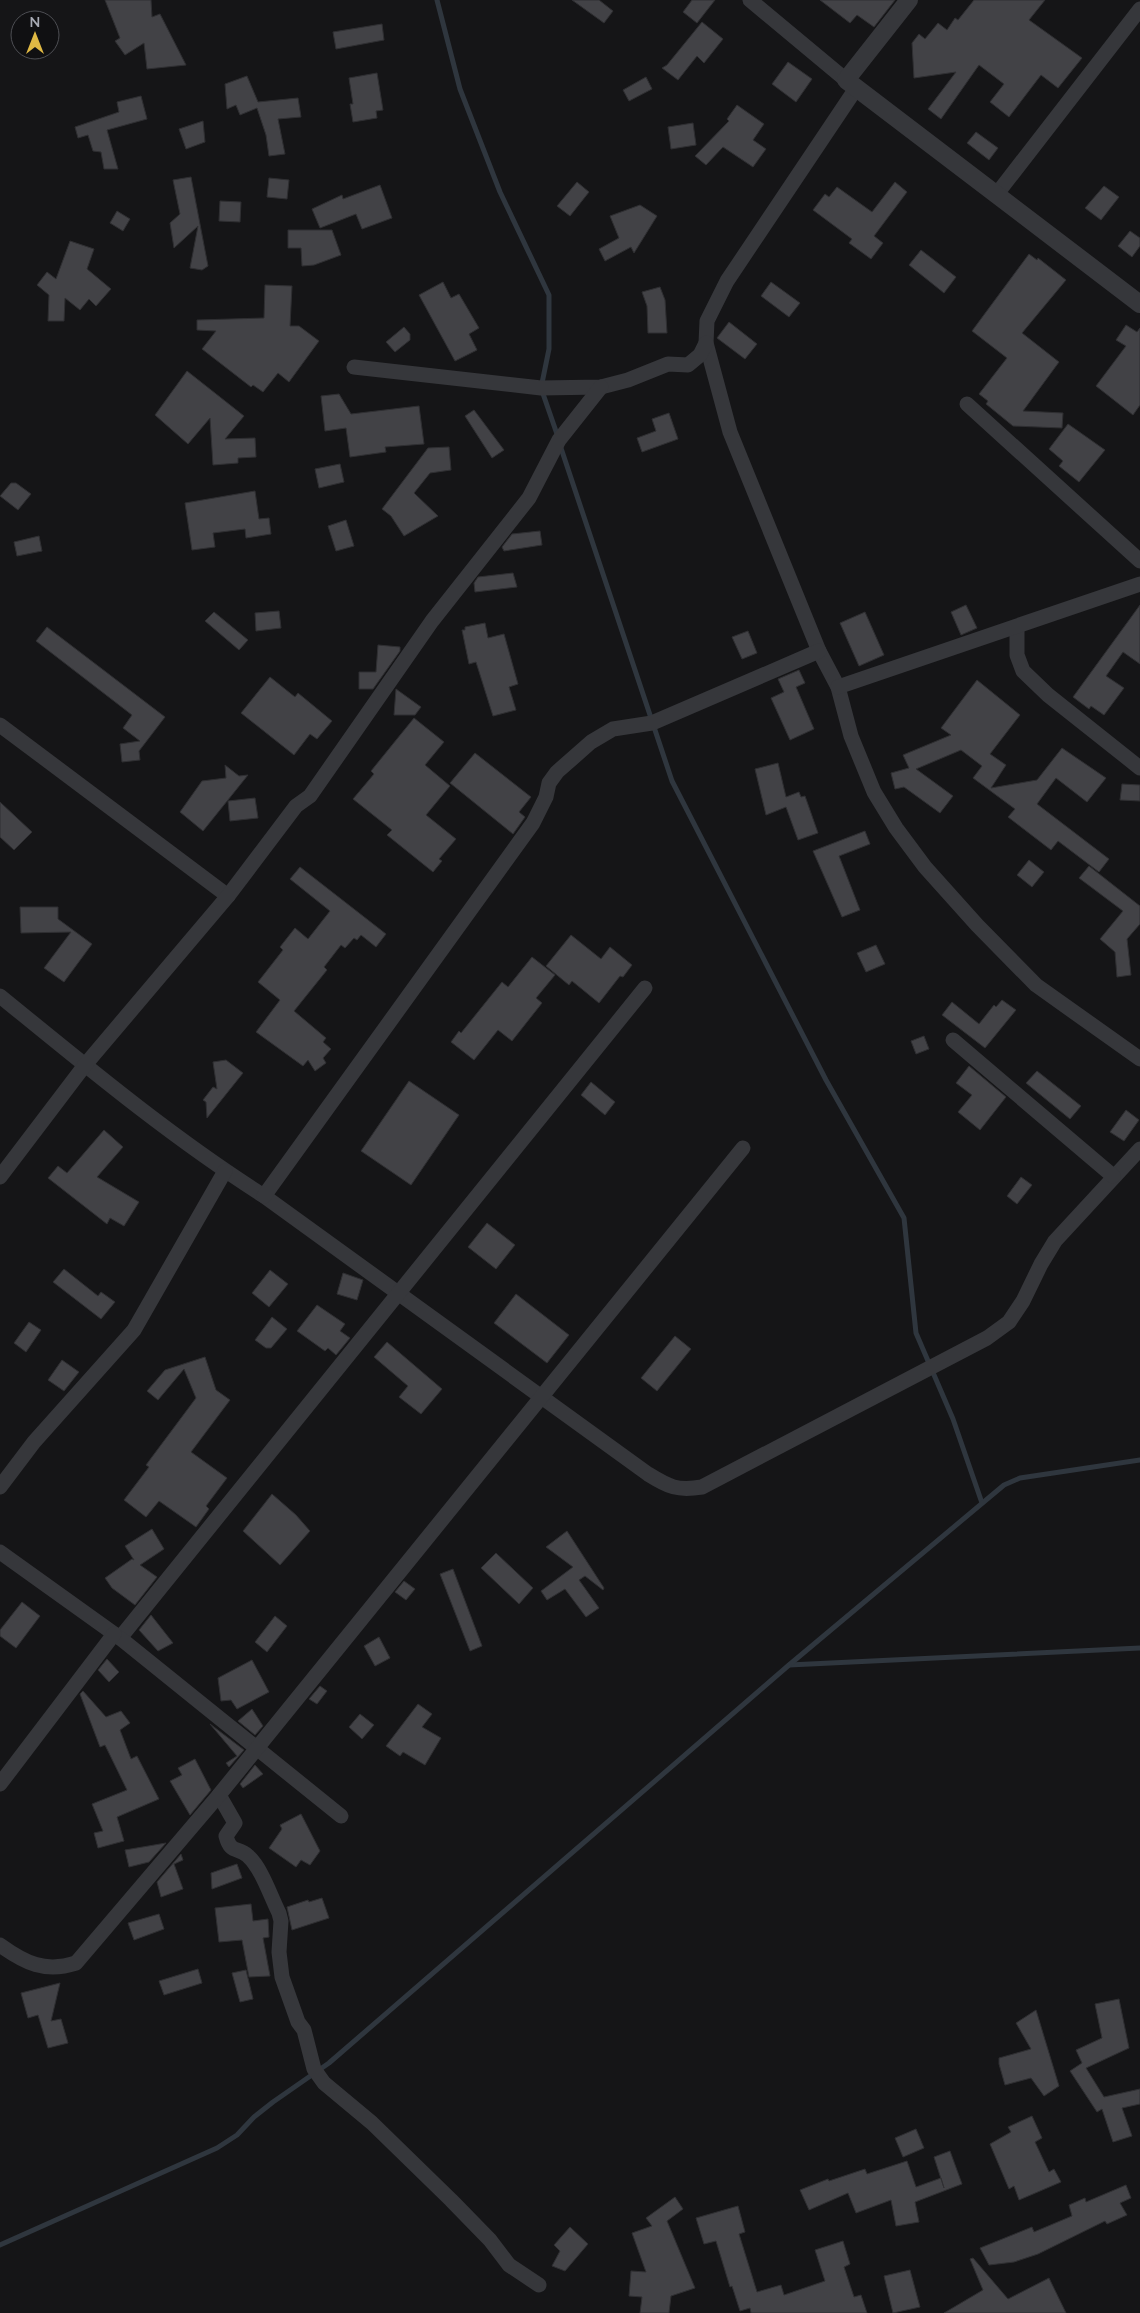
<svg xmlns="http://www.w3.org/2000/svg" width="1140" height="2313" viewBox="0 0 1140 2313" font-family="Lato,sans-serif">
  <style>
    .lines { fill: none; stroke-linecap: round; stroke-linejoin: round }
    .stream { stroke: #2f363e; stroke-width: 5 }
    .building { fill: #424246; stroke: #2f2f32 }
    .minor { stroke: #36373b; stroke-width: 15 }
    .tertiary { stroke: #36373b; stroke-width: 18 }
  </style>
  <rect width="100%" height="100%" fill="#151517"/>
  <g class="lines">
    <!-- stream -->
    <g class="stream">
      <path d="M437 0 460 89 500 192 549 295V349L541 388 558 437"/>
      <path d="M560 445 672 781 826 1080 904 1218 916 1333 953 1419 982 1503"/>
      <path d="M789 1665 1140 1648"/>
      <path d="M0 2245 217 2148 237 2135 254 2117 273 2102 329 2063 789 1665 1004 1485 1020 1478 1140 1460"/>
    </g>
  </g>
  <!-- building -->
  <g class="building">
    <path d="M105 0H151L152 17 160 14 186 65 147 69 144 43 125 55 115 41 120 38Z"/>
    <path d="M572 0H599L613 11 604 23Z"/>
    <path d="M692 0H715L697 23 683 12Z"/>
    <path d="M820 0H895L874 27 857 15 850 23Z"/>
    <path d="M974 0H1045L1029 20 1082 58 1058 88 1041 75 1009 117 990 102 1004 84 979 65 941 119 928 109 956 72 914 78 912 43 919 34 925 39 938 23 947 30 955 18 958 20Z"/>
    <path d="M702 22 723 39 704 63 697 56 678 80 662 68 667 65Z"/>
    <path d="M382 24 384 40 336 49 333 32Z"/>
    <path d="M788 62 812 79 796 102 772 84Z"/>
    <path d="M377 73 383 110 376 111 377 118 353 122 350 104H353L349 78Z"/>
    <path d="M247 76 258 102 298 98 301 117 278 119 285 154 269 156 266 135 257 108 240 115 236 105 227 109 225 84Z"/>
    <path d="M646 77 652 89 629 101 623 90Z"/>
    <path d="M141 96 147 119 107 130 118 169H104L101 152 93 151 88 135 78 138 75 127 119 112 117 102Z"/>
    <path d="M737 105 764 124 753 140 766 149 753 167 723 147 706 165 695 156 729 121 727 119Z"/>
    <path d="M203 121 205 142 186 149 179 129Z"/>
    <path d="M693 123 696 145 671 149 668 127Z"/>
    <path d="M976 132 998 148 989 160 967 143Z"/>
    <path d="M191 177 208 266 202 270 190 268 198 226 174 248 170 223 180 214 173 180Z"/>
    <path d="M269 178 289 180 287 199 267 197Z"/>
    <path d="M577 182 589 192 570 216 557 206Z"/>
    <path d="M895 182 907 192 874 236 883 243 871 259 849 243 852 239 813 210 825 194 829 197 837 187 872 212Z"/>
    <path d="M380 185 392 218 362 229 356 214 320 228 312 209 342 195 343 199Z"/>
    <path d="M1104 186 1119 197 1101 220 1085 208Z"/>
    <path d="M220 201 241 202 240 222 219 221Z"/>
    <path d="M640 205 657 216 634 253 631 247 605 261 599 249 619 238 610 216Z"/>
    <path d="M117 211 130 219 123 231 110 223Z"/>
    <path d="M288 230H332L341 255 314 265 302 266 301 248H288Z"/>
    <path d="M1130 231 1140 238V246L1132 257 1118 246Z"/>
    <path d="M70 241 94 249 87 269 111 289 96 306 89 299 80 310 65 298 64 321H48L49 295 37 285 47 272 56 279Z"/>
    <path d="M921 250 956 277 944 293 909 265Z"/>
    <path d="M1029 254 1037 260 1038 258 1066 280 1022 333 1059 362 1023 411 1063 413 1062 428 1013 426 986 404 988 401 979 394 1007 358 972 331Z"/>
    <path d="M443 282 451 298 459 294 479 328 469 334 477 350 455 361 419 295Z"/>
    <path d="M771 282 800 303 789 317 761 296Z"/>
    <path d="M265 285 292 286 290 326H299L319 341 289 382 278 373 263 392 253 385 251 387 202 349 216 331 197 330V320L264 318Z"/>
    <path d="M660 287 665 300 667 333H648L647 306 642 292Z"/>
    <path d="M729 322 757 344 745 359 717 338Z"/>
    <path d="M1126 325 1137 332 1140 328V405L1133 415 1096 386 1126 346 1116 340Z"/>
    <path d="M404 327 410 334V340L395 352 386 342Z"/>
    <path d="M187 371 244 416 225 439 255 438 256 457 238 458V463L213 465 210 418 188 444 155 415Z"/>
    <path d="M339 394 351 414 419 406 424 444 385 447 386 452 350 457 346 428 325 431 321 396Z"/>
    <path d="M474 410 504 450 492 458 465 416Z"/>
    <path d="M669 413 678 439 642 452 637 438 656 431 652 419Z"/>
    <path d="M1068 424 1105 450 1079 482 1059 466 1063 461 1049 449Z"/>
    <path d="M449 447 451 470 430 473 414 493 438 516 404 536 391 516 382 509 428 448Z"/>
    <path d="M340 464 344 482 319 488 315 469Z"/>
    <path d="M11 483H16L31 494 18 510 0 496Z"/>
    <path d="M255 491 259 519 269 518 271 534 246 538 245 529 213 533 215 547 192 550 185 503Z"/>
    <path d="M346 520 354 546 336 551 328 526Z"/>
    <path d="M540 531 542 545 504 551 502 547 512 534Z"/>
    <path d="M39 536 42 551 17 556 14 542Z"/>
    <path d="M513 573 517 587 475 592 474 583 478 577Z"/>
    <path d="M966 605 977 628 961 635 951 612Z"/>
    <path d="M1140 605V664L1123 652 1106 676 1124 688 1104 715 1091 706 1089 709 1073 697Z"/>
    <path d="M279 611 281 628 256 631 255 613Z"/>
    <path d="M214 612 248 640 239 650 205 621Z"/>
    <path d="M865 612 884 655 859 666 840 623Z"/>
    <path d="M485 623 488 638 504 634 518 684 509 687 516 710 493 716 476 662 469 664 462 630H465V627Z"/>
    <path d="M47 627 165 717 139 751 140 760 122 762 120 744 140 741 123 728 132 715 36 641Z"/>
    <path d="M748 631 757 653 742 659 732 637Z"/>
    <path d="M378 645 400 647V651L373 689H359V672H376Z"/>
    <path d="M799 670 805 683 796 687 814 729 790 740 771 698 784 692 778 679Z"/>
    <path d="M270 677 295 697 298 693 332 721 317 739 310 734 294 755 241 713Z"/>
    <path d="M977 680 1020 715 990 754 1006 765 991 788 1037 780 1062 748 1106 778 1087 802 1056 778 1037 804 1109 859 1099 872 1058 841 1051 850 1008 817 1015 809 973 778 982 766 961 750 916 769 953 796 940 813 904 787 895 789 891 773 909 768 903 755 951 735 941 728Z"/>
    <path d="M396 689 421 707 415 715H394Z"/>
    <path d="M414 718 444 742 425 765 450 786 426 815 456 839 439 859 442 861 433 872 387 835 392 830 353 799 374 774 371 771Z"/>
    <path d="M475 753 531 797 519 812 525 817 513 834 450 783Z"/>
    <path d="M778 763 786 797 799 792 801 797 805 796 818 833 798 840 786 807 766 815 755 769Z"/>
    <path d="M225 765 239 776 248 775 203 831 180 812 202 781 226 778Z"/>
    <path d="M1122 784 1140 785V801L1120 800Z"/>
    <path d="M255 798 258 818 230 821 228 801Z"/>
    <path d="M0 802 32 832 14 850 0 837Z"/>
    <path d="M865 831 870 844 839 856 860 910 842 917 813 851Z"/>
    <path d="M1029 860 1044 872 1032 887 1017 875Z"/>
    <path d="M1089 866 1140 906V924L1127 939 1131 975 1117 977 1115 952 1100 939 1123 911 1079 878Z"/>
    <path d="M300 867 386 934 376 947 361 935 357 940 354 938 345 948 341 945 324 967 327 970 294 1011 326 1038 323 1042 331 1049 323 1058 326 1063 315 1071 308 1060 303 1066 256 1032 280 1000 258 982 283 950 280 947 295 928 308 939 330 911 290 879Z"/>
    <path d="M20 907H58V919L92 944 64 982 44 968 71 932 21 933Z"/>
    <path d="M571 935 601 959 610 947 632 965 623 977 620 976 599 1003 572 981 569 985 546 966Z"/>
    <path d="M876 945 885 964 866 972 857 953Z"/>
    <path d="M532 957 555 975 536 998 542 1003 512 1041 498 1030 474 1060 451 1042 459 1031 461 1033 502 982 508 987Z"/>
    <path d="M1002 1000 1016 1010 985 1048 942 1015 952 1002 979 1024 994 1005 996 1007Z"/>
    <path d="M924 1036 929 1049 916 1054 911 1041Z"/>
    <path d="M226 1060 243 1073 207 1118 206 1102 203 1100 213 1087 217 1089 213 1062Z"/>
    <path d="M969 1066 1006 1097 980 1130 958 1112 972 1095 956 1083Z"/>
    <path d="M1037 1071 1081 1106 1070 1119 1026 1083Z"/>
    <path d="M409 1081 459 1115 411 1185 361 1151Z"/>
    <path d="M591 1082 615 1102 605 1115 581 1095Z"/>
    <path d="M1126 1110 1139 1120 1124 1141 1110 1132Z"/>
    <path d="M104 1130 123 1147 97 1177 139 1202 124 1226 110 1218 107 1224 48 1178 58 1166 67 1173Z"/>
    <path d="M1021 1177 1032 1185 1017 1204 1007 1196Z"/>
    <path d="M487 1223 515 1245 496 1269 468 1247Z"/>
    <path d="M64 1269 98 1296 101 1292 115 1302 101 1319 53 1282Z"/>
    <path d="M270 1270 288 1284 269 1307 252 1293Z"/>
    <path d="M343 1273 363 1280 357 1300 337 1294Z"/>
    <path d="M516 1294 569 1335 547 1363 494 1323Z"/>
    <path d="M317 1305 345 1324 340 1331 350 1338 336 1355 328 1348 325 1351 297 1331Z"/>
    <path d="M272 1317 287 1329 271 1348H266L255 1340Z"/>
    <path d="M29 1322 41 1330 26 1352 14 1343Z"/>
    <path d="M675 1336 691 1349 657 1391 641 1378Z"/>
    <path d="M387 1342 442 1389 421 1414 399 1397 408 1386 374 1357Z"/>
    <path d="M205 1357 216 1390 230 1400 191 1452 227 1478 206 1506 209 1509 196 1527 159 1501 146 1517 124 1500 149 1467 146 1465 196 1398 184 1369 158 1400 147 1391 165 1370Z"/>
    <path d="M62 1360 79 1372 64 1391 48 1380Z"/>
    <path d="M272 1494 296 1515 310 1531 280 1565 243 1531Z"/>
    <path d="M152 1529 164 1549 140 1565 157 1577 135 1605 112 1588 105 1578 132 1559 134 1560 125 1546Z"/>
    <path d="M567 1531 604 1588 603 1590 585 1576 579 1580 599 1608 586 1617 565 1589 547 1600 541 1591 573 1567 546 1547Z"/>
    <path d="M496 1553 533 1588 519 1604 481 1568Z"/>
    <path d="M453 1569 482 1646 470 1651 440 1574Z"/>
    <path d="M404 1581 415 1589 406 1600 395 1592Z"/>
    <path d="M22 1602 40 1616 16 1648 0 1636V1630Z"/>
    <path d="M151 1615 173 1643 158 1651 139 1630Z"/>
    <path d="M275 1616 287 1626 267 1652 255 1642Z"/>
    <path d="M379 1637 390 1658 375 1666 364 1646Z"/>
    <path d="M107 1659 119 1672 109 1682 98 1670Z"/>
    <path d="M252 1660 269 1692 237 1709 231 1700 221 1701 218 1678Z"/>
    <path d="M320 1686 327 1691 317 1704 309 1699Z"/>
    <path d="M83 1691 106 1717 121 1711 130 1723 120 1730 131 1759 137 1756 159 1799 117 1817 124 1841 98 1848 94 1833 103 1831 92 1804 127 1790 105 1745 100 1747 80 1694Z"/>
    <path d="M418 1704 432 1714 422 1727 441 1738 425 1765 403 1752 400 1756 386 1746Z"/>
    <path d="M252 1709 263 1726 255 1735 238 1721Z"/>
    <path d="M360 1714 374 1725 362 1739 349 1727Z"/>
    <path d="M210 1724 244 1750 229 1767 226 1763 237 1756Z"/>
    <path d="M195 1759 211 1790 190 1815 170 1781 182 1775 178 1768Z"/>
    <path d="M255 1765 263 1774 243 1788 240 1784Z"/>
    <path d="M301 1814 320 1851 310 1865 301 1860 296 1867 269 1848 282 1829 280 1825Z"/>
    <path d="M166 1843 149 1862 129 1867 125 1850Z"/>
    <path d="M181 1854 183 1860 174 1864 183 1889 161 1897 157 1882Z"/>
    <path d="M237 1864 242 1878 212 1889 211 1873Z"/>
    <path d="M322 1898 329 1918 292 1930 287 1907 308 1900 309 1902Z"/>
    <path d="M251 1904 253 1921 268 1919 269 1937 263 1938 270 1976 249 1977 242 1940 219 1942 215 1908Z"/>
    <path d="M159 1914 164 1929 134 1940 128 1923Z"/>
    <path d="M198 1969 202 1983 164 1995 159 1981Z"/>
    <path d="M246 1970 253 1999 240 2002 232 1973Z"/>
    <path d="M60 1983 51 2021 61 2019 68 2043 48 2048 38 2015 28 2018 21 1993Z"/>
    <path d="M1119 1999 1129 2048 1086 2068 1104 2097 1140 2089V2104L1122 2108 1132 2136 1113 2142 1102 2109 1097 2112 1070 2071 1082 2063 1076 2050 1102 2038 1095 2004Z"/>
    <path d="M1036 2010 1059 2086 1044 2096 1031 2078 1005 2085 999 2064V2058L1031 2049 1016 2023Z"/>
    <path d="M1032 2116 1042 2138 1035 2142 1049 2172 1054 2169 1061 2182 1019 2200 1014 2186 1009 2189 990 2144 1011 2132 1008 2127Z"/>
    <path d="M916 2129 924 2148 903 2157 895 2138Z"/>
    <path d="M950 2151 962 2184 915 2202 919 2222 896 2226 891 2200 856 2213 848 2193 809 2210 800 2190 828 2179 829 2181 865 2169 867 2174 907 2161 916 2187 941 2178 944 2188 934 2157Z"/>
    <path d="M1126 2185 1131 2198 1120 2203 1127 2215 1107 2224 1105 2221 1038 2254 1014 2262 989 2265 980 2248 1032 2227 1034 2232 1072 2216 1069 2205 1085 2198 1086 2202Z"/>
    <path d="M675 2197 683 2209 667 2221 695 2288 671 2296 669 2313H640L642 2297 629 2296 631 2271 646 2272 632 2233 652 2226 646 2218Z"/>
    <path d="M738 2206 745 2232 739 2234 757 2292 781 2285 784 2295 825 2281 815 2250 843 2241 850 2264 844 2267 854 2297 861 2295 867 2313H751L750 2308 740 2311 732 2286 730 2287 716 2241 704 2244 696 2218Z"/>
    <path d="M570 2227 588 2244 565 2271 552 2266 560 2251 554 2245Z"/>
    <path d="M973 2258 1008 2299 1049 2278 1066 2313H944L983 2290 970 2259Z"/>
    <path d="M910 2270 920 2307 893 2313 884 2276Z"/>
  </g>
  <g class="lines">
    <!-- minor -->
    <g class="minor">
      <path d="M750 0 846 80"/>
      <path d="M857 87 727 281 707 321 706 343 730 432 819 651 838 687 851 736 874 792 896 828 925 867 977 925 1036 985 1140 1059"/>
      <path d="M996 195 1140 9"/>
      <path d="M354 367 541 388 601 387 628 380 668 364 688 365 700 355 706 343"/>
      <path d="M967 404 1140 561"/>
      <path d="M1017 627V655L1023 671 1048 695 1140 768"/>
      <path d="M838 687 1140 584"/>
      <path d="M0 725 228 896"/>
      <path d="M0 996C86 1066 171 1137 264 1196L648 1474C669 1487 677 1491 702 1487L987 1338 1009 1322 1023 1301 1041 1264 1055 1241 1140 1149"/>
      <path d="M953 1040 1113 1176"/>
      <path d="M0 1177 85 1065 228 896 296 806 310 796 432 621 529 498 559 440 601 387"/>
      <path d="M264 1196 533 823 546 797 549 783 557 772 591 742 613 729 652 723 819 651"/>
      <path d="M0 1487 34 1442 134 1330 225 1171"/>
      <path d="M0 1552 120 1638 645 988"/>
      <path d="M120 1638 341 1816"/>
      <path d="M0 1784 114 1634"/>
      <path d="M219 1795 235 1823 226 1836C231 1855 238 1846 248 1856 262 1869 270 1895 279 1913L281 1921 279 1952 282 1977 298 2022 304 2030 314 2069 324 2083 372 2123 451 2200 490 2240 509 2265 539 2285"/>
      <path d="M0 1945C25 1963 45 1973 76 1963L219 1795 743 1148"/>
    </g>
    <!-- tertiary -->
    <path class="tertiary" d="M909 0 846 80 1140 304"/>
  </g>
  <!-- north arrow -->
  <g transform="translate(35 35)"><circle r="24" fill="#101012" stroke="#4d4e53"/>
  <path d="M0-4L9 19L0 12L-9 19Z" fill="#e0b944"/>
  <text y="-8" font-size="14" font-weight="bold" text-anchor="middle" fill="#a8abb5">N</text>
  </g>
</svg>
